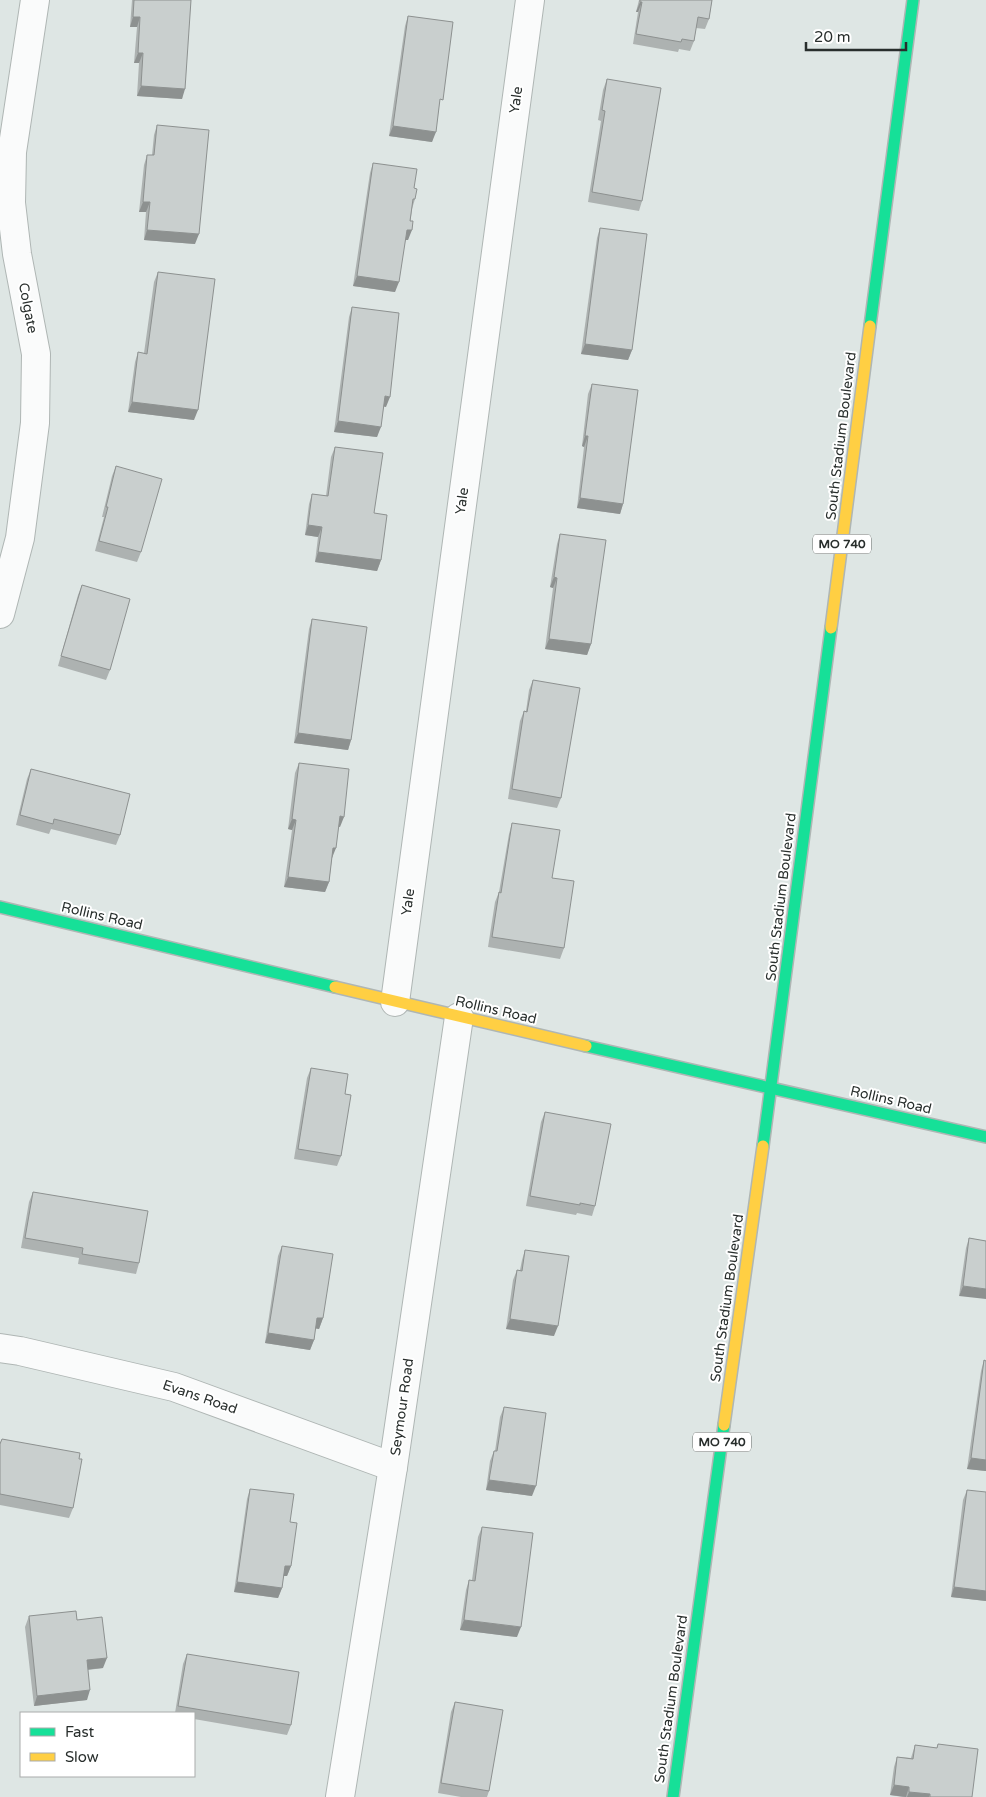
<svg xmlns="http://www.w3.org/2000/svg" width="986" height="1797" viewBox="0 0 986 1797" font-family="'Varela Round',sans-serif">
  <style>
    .lines { fill: none; stroke-linecap: round; stroke-linejoin: round }
    .street-casing { stroke: #afb6b4; stroke-width: 30 }
    .fast-casing { stroke: #afb6b4; stroke-width: 14 }
    .slow-casing { stroke: #afb6b4; stroke-width: 14 }
    .street { stroke: #fafbfb; stroke-width: 28 }
    .fast { stroke: #16e098; stroke-width: 11 }
    .slow { stroke: #ffcf43; stroke-width: 11 }
    .wall { fill: #adb2b1 }
    .shaded-wall { fill: #8d9190 }
    .building { fill: #c9cfce; stroke: #8d9190 }
    .labels { text-anchor: middle; dominant-baseline: central; stroke-width: 4; stroke-linejoin: round; paint-order: stroke }
    .shield { fill: #fff; stroke: #686d6b; stroke-width: 1 }
    .shield-label { font-size: 12px; font-weight: bold; fill: #282e2c }
    .street-label { font-size: 14px; fill: #282e2c; stroke: #fff }
  </style>
  <rect width="100%" height="100%" fill="#dee6e4"/>
  <g class="lines">
    <!-- street casing -->
    <g class="street-casing">
      <g id="street">
        <path d="M0 614 20 538 35 423 36 354 17 254 11 203 12 152 35 0"/>
        <path d="M395 1002 530 0"/>
        <path d="M0 1348 20 1351 174 1387 393 1467"/>
        <path d="M340 1797 393 1467 459 1017"/>
      </g>
    </g>
    <!-- fast casing -->
    <g class="fast-casing">
      <g id="fast">
        <path d="M870 326 913 0"/>
        <path d="M0 907 335 987"/>
        <path d="M586 1046 986 1137"/>
        <path d="M763 1146 831 628"/>
        <path d="M673 1797 724 1425"/>
      </g>
    </g>
    <!-- slow casing -->
    <g class="slow-casing">
      <g id="slow">
        <path d="M831 628 870 326"/>
        <path d="M335 987 586 1046"/>
        <path d="M724 1425 763 1146"/>
      </g>
    </g>
    <!-- street -->
    <use href="#street" class="street"/>
    <!-- fast -->
    <use href="#fast" class="fast"/>
    <!-- slow -->
    <use href="#slow" class="slow"/>
  </g>
  <!-- wall -->
  <g class="wall">
    <path d="M132 0H191L182 99 137 96 139 63H134L137 27H130Z"/>
    <path d="M639 0H712L709 19 705 29 696 28 694 41 690 51 679 49 678 52 633 44 638 12H636Z"/>
    <path d="M408 16 439 109 432 142 389 136 405 26Z"/>
    <path d="M607 79 642 201 639 211 588 202 601 121 598 120 603 90Z"/>
    <path d="M157 125 195 244 144 240 146 212H139L144 165 147 155H152L154 135Z"/>
    <path d="M373 163 414 188 415 199 412 209 408 240H405L395 292 353 286 370 173Z"/>
    <path d="M600 228 632 350 628 360 581 354 597 238Z"/>
    <path d="M158 272 194 420 128 412 135 362 138 352 144 353 154 282Z"/>
    <path d="M352 307 386 407 384 406 377 437 334 432 349 317Z"/>
    <path d="M592 384 623 504 620 514 577 508 584 447 582 446 588 394Z"/>
    <path d="M335 447 374 513 381 560 377 571 315 562 318 537 305 535 309 504 312 494 326 496 331 457Z"/>
    <path d="M116 466 141 552 137 562 95 551 104 517H102L112 476Z"/>
    <path d="M560 534 591 644 587 655 545 649 553 588 550 587 557 544Z"/>
    <path d="M82 585 110 670 106 680 58 666 78 595Z"/>
    <path d="M312 619 351 740 348 750 294 743 309 629Z"/>
    <path d="M533 680 561 798 557 808 508 799 520 721 524 711H526L529 690Z"/>
    <path d="M299 763 340 827H338L332 858 329 882 325 892 284 887 292 830 288 829 295 773Z"/>
    <path d="M31 769 120 835 116 845 51 829 49 834 16 825 27 779Z"/>
    <path d="M512 823 552 878 564 948 560 959 488 947 495 902 499 892 509 834Z"/>
    <path d="M311 1068 345 1094 341 1156 337 1166 294 1159 307 1078Z"/>
    <path d="M545 1112 595 1206 592 1216 577 1213 576 1215 526 1206 541 1122Z"/>
    <path d="M33 1192 139 1263 136 1274 78 1264 79 1258 21 1248 29 1202Z"/>
    <path d="M969 1238 986 1241 959 1296 966 1248Z"/>
    <path d="M282 1246 323 1318 319 1329 315 1328 314 1340 310 1350 265 1343 278 1256Z"/>
    <path d="M525 1250 554 1336 506 1329 513 1280 517 1270H520L522 1260Z"/>
    <path d="M984 1360 986 1361V1471L967 1469 981 1371Z"/>
    <path d="M504 1407 532 1496 486 1490 490 1461 494 1451H495L500 1417Z"/>
    <path d="M2 1439 79 1459 73 1508 69 1518 0 1505V1443Z"/>
    <path d="M250 1489 290 1522 291 1566 287 1576H283L282 1588 278 1598 234 1592 247 1499Z"/>
    <path d="M967 1490 986 1601 951 1597 963 1500Z"/>
    <path d="M482 1527 517 1637 460 1630 466 1590 469 1580H472L478 1537Z"/>
    <path d="M29 1616 77 1620 103 1668 88 1670 87 1700 34 1706 25 1627Z"/>
    <path d="M187 1654 291 1725 287 1735 194 1719V1713H175L183 1664Z"/>
    <path d="M455 1702 489 1791 487 1797H461L438 1793 451 1712Z"/>
    <path d="M938 1744 972 1797H903L890 1795 894 1767 897 1757 911 1758 915 1745 937 1748Z"/>
  </g>
  <!-- shaded-wall -->
  <g class="shaded-wall">
    <path d="M640 2H642L638 12H636Z"/>
    <path d="M133 17H140L137 27H130Z"/>
    <path d="M138 53H143L139 63H134Z"/>
    <path d="M141 86 185 89 182 99 137 96Z"/>
    <path d="M393 126 436 132 432 142 389 136Z"/>
    <path d="M143 202H150L146 212H139Z"/>
    <path d="M147 230 199 234 195 244 144 240Z"/>
    <path d="M407 230H412L408 240H403Z"/>
    <path d="M357 276 399 282 395 292 353 286Z"/>
    <path d="M585 344 632 350 628 360 581 354Z"/>
    <path d="M385 396 390 397 386 407 381 406Z"/>
    <path d="M132 402 198 410 194 420 128 412Z"/>
    <path d="M338 421 381 427 377 437 334 432Z"/>
    <path d="M585 436H588L584 447 582 446Z"/>
    <path d="M580 498 623 504 620 514 577 508Z"/>
    <path d="M308 525 322 527 318 537 305 535Z"/>
    <path d="M318 552 381 560 377 571 315 562Z"/>
    <path d="M554 577 557 578 553 588 550 587Z"/>
    <path d="M549 639 591 644 587 655 545 649Z"/>
    <path d="M298 733 351 740 348 750 294 743Z"/>
    <path d="M340 816 344 817 340 827 336 826Z"/>
    <path d="M292 819 296 820 292 830 288 829Z"/>
    <path d="M333 848H336L332 858H329Z"/>
    <path d="M288 877 329 882 325 892 284 887Z"/>
    <path d="M963 1286 986 1289V1299L959 1296Z"/>
    <path d="M317 1318H323L319 1329 313 1328Z"/>
    <path d="M510 1319 558 1326 554 1336 506 1329Z"/>
    <path d="M268 1333 314 1340 310 1350 265 1343Z"/>
    <path d="M971 1458 986 1460V1471L967 1469Z"/>
    <path d="M489 1480 536 1486 532 1496 486 1490Z"/>
    <path d="M285 1566H291L287 1576H281Z"/>
    <path d="M237 1582 282 1588 278 1598 234 1592Z"/>
    <path d="M954 1587 986 1591V1601L951 1597Z"/>
    <path d="M464 1620 521 1627 517 1637 460 1630Z"/>
    <path d="M107 1658 103 1668 83 1670 87 1660Z"/>
    <path d="M90 1690 87 1700 34 1706 37 1696Z"/>
    <path d="M894 1785 909 1787 906 1797 890 1795Z"/>
    <path d="M909 1792 930 1794 929 1797H907Z"/>
  </g>
  <!-- building -->
  <g class="building">
    <path d="M134 0H191L185 89 141 86 143 53H138L140 17H133Z"/>
    <path d="M640 0H712L709 19 698 17 694 41 682 39 681 42 636 34 642 2H640Z"/>
    <path d="M408 16 453 22 443 100 440 99 436 132 393 126Z"/>
    <path d="M607 79 661 88 642 201 592 192 605 111 602 110Z"/>
    <path d="M157 125 209 130 199 234 147 230 150 202H143L147 155H154Z"/>
    <path d="M373 163 417 169 414 188 417 189 415 199H413L410 221H413L412 230H407L399 282 357 276Z"/>
    <path d="M600 228 647 234 632 350 585 344Z"/>
    <path d="M158 272 215 279 198 410 132 402 138 352 147 354Z"/>
    <path d="M352 307 399 313 390 397 385 396 381 427 338 421Z"/>
    <path d="M592 384 638 390 623 504 580 498 588 436H585Z"/>
    <path d="M335 447 383 453 374 513 387 515 381 560 318 552 322 527 308 525 312 494 328 496Z"/>
    <path d="M116 466 162 479 141 552 99 541 108 507H106Z"/>
    <path d="M560 534 606 540 591 644 549 639 557 578 554 577Z"/>
    <path d="M82 585 130 599 110 670 61 656Z"/>
    <path d="M312 619 367 627 351 740 298 733Z"/>
    <path d="M533 680 580 688 561 798 512 789 524 711 527 712Z"/>
    <path d="M299 763 349 769 344 817 340 816 336 848H333L329 882 288 877 296 820 292 819Z"/>
    <path d="M31 769 130 794 120 835 54 819 53 824 20 815Z"/>
    <path d="M512 823 560 830 552 878 574 881 564 948 492 937 499 892 501 893Z"/>
    <path d="M311 1068 348 1074 345 1094 351 1095 341 1156 298 1149Z"/>
    <path d="M545 1112 611 1124 595 1206 580 1203V1205L530 1196Z"/>
    <path d="M33 1192 148 1211 139 1263 82 1254 83 1248 25 1238Z"/>
    <path d="M969 1238 986 1241V1289L963 1286Z"/>
    <path d="M282 1246 333 1254 323 1318H317L314 1340 268 1333Z"/>
    <path d="M525 1250 569 1256 558 1326 510 1319 517 1270 522 1271Z"/>
    <path d="M984 1360 986 1361V1460L971 1458Z"/>
    <path d="M504 1407 546 1413 536 1486 489 1480 494 1451H497Z"/>
    <path d="M2 1439 80 1453 79 1459H82L73 1508 0 1494V1444Z"/>
    <path d="M250 1489 294 1494 290 1522 297 1523 291 1566H285L282 1588 237 1582Z"/>
    <path d="M967 1490 986 1492V1591L954 1587Z"/>
    <path d="M482 1527 533 1533 521 1627 464 1620 469 1580 475 1581Z"/>
    <path d="M76 1611 77 1620 102 1617 107 1658 87 1660 90 1690 37 1696 29 1616Z"/>
    <path d="M187 1654 299 1672 291 1725 178 1706Z"/>
    <path d="M455 1702 503 1710 489 1791 441 1783Z"/>
    <path d="M938 1744 978 1749 972 1797H930V1794L909 1792V1787L894 1785 897 1757 913 1759 915 1745 937 1748Z"/>
  </g>
  <g class="labels">
    <!-- shield labels -->
    <g class="shield">
      <rect x="813" y="534.5" width="58" height="19" rx="4"/>
      <rect x="693" y="1432.5" width="58" height="19" rx="4"/>
    </g>
    <g class="shield-label">
      <text x="842" y="544">MO 740</text>
      <text x="722" y="1442">MO 740</text>
    </g>
    <!-- street labels -->
    <g class="street-label">
      <text transform="translate(516 100) rotate(-82)">Yale</text>
      <text transform="translate(28 308) rotate(79)">Colgate</text>
      <text transform="translate(841 436) rotate(-83)">South Stadium Boulevard</text>
      <text transform="translate(462 501) rotate(-82)">Yale</text>
      <text transform="translate(781 897) rotate(-83)">South Stadium Boulevard</text>
      <text transform="translate(408 902) rotate(-82)">Yale</text>
      <text transform="translate(102 916) rotate(13)">Rollins Road</text>
      <text transform="translate(496 1010) rotate(13)">Rollins Road</text>
      <text transform="translate(891 1100) rotate(13)">Rollins Road</text>
      <text transform="translate(727 1298) rotate(-82)">South Stadium Boulevard</text>
      <text transform="translate(200 1397) rotate(19)">Evans Road</text>
      <text transform="translate(402 1407) rotate(-82)">Seymour Road</text>
      <text transform="translate(671 1699) rotate(-82)">South Stadium Boulevard</text>
    </g>
  </g>
  <!-- legend -->
  <rect x="20" y="1712" width="175" height="65" fill="#ffffff" stroke="#a9abab"/>
  <rect x="30" y="1728" width="25" height="8" fill="#16e098" stroke="#a9abab"/>
  <text x="65" y="1737" font-size="15" fill="#282e2c">Fast</text>
  <rect x="30" y="1753" width="25" height="8" fill="#ffcf43" stroke="#a9abab"/>
  <text x="65" y="1762" font-size="15" fill="#282e2c">Slow</text>
  <!-- scale -->
  <path d="M806 42v8h100v-8" fill="none" stroke="#282e2c" stroke-width="2.5"/>
  <text x="814" y="42" font-size="15" fill="#282e2c" stroke="#ffffff" stroke-width="4" paint-order="stroke">20 m</text>
</svg>
